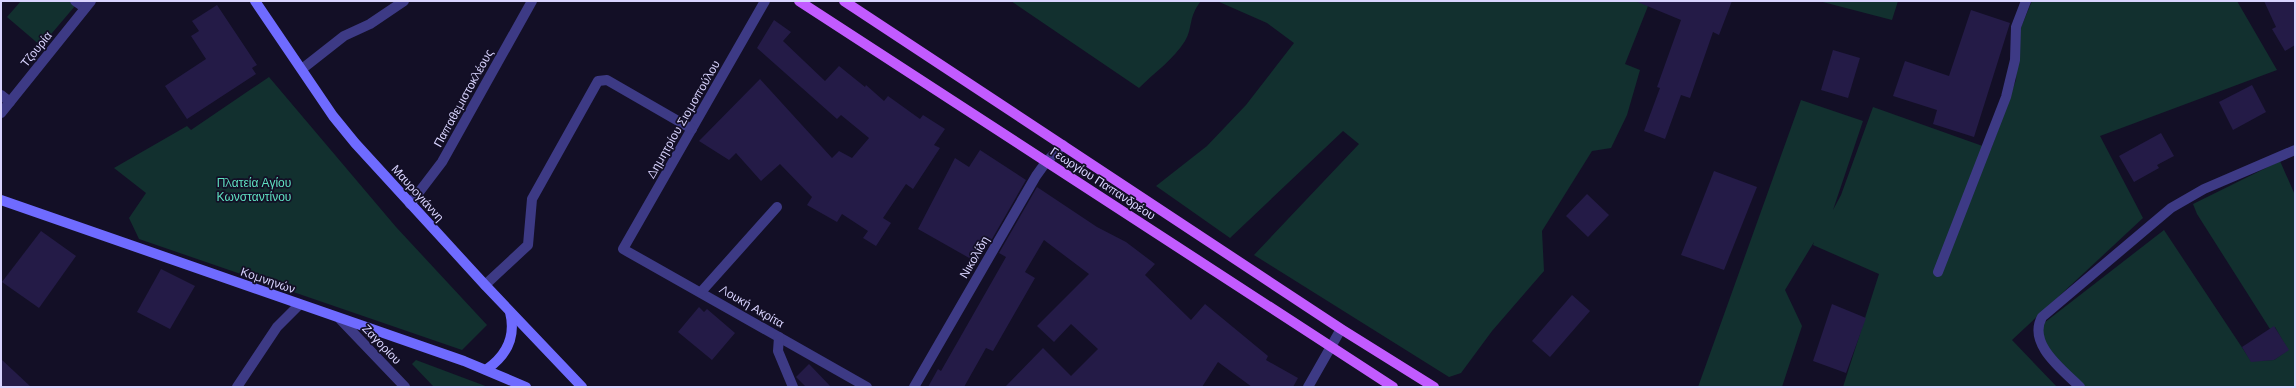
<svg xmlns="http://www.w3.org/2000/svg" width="2296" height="388" viewBox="0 0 2296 388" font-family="Montserrat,sans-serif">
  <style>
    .green { fill: #12302f }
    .building { fill: #241b47 }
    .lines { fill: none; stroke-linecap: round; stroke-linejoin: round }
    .minor { stroke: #3d3a85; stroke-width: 10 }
    .tertiary { stroke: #3d3a85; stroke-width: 10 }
    .secondary { stroke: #6f6bff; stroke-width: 10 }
    .primary { stroke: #c25bff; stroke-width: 10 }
    .labels { text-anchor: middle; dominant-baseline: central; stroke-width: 3.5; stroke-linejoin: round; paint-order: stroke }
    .street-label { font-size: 12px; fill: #d9d4ff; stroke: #130f26 }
    .park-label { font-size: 12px; fill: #5fe0c0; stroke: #130f26 }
  </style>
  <rect width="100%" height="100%" fill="#130f26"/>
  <!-- green -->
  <g class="green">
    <path d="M21 1H69L75 6 41 46 7 17Z"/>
    <path d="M1011 1H1201C1188 17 1193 28 1185 41 1174 59 1154 73 1139 88Z"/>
    <path d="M1217 1H1650L1625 64 1640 70 1627 115 1611 148 1592 151 1542 231 1544 271 1492 331 1461 373 1449 377 1254 255 1359 144 1343 131 1230 238 1156 186 1207 146 1246 105 1294 43 1267 23Z"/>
    <path d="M1819 1H1898L1892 20Z"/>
    <path d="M2032 1H2237L2277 70 2100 136 2143 218 2012 340 2057 387H1843L1879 274 1813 245 1814 242 1785 290 1802 326 1782 387H1698L1801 100 1863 121 1833 210 1841 195 1873 107 1991 149 2016 80 2019 32Z"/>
    <path d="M269 77 396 227 487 325 462 350 139 239 129 218 146 193 114 168 187 126 191 130Z"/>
    <path d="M2280 161 2295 195V387H2084L2047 347 2042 336 2044 323 2164 230 2251 361 2274 360 2288 350 2275 327 2270 329 2197 214 2193 204Z"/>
    <path d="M416 360 488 387H434L412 364Z"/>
  </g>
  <!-- building -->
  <g class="building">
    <path d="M1635 1H1732L1719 35 1713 32 1690 98 1681 95 1665 139 1644 131 1660 88 1657 87 1681 20Z"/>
    <path d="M2264 1H2295V45L2285 51 2272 29 2276 27Z"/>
    <path d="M217 5 257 65 252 68 256 74 187 119 165 86 206 59 191 36 199 31 192 21Z"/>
    <path d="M1971 10 2010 23 1974 137 1933 124 1937 110 1893 96 1905 61 1949 76Z"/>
    <path d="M774 20 791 32 783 41 825 81 839 66 865 87 866 85 884 101 888 96 920 119 923 115 945 129 934 145 940 148 913 189 906 184 883 218 891 223 876 246 863 238 868 231 842 214 837 222 807 205 812 197 780 164 761 181 736 153 729 160 699 141 760 79 832 158 839 151 852 158 869 138 841 115 837 119 757 48Z"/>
    <path d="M1833 50 1860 58 1848 98 1821 90Z"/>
    <path d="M2252 85 2266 112 2233 130 2219 102Z"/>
    <path d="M2161 133 2174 156 2157 165 2159 168 2134 182 2119 156Z"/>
    <path d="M980 150 1026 180 988 246 981 242 971 259 918 229 955 158 969 167Z"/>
    <path d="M1714 171 1757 187 1724 270 1681 255Z"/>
    <path d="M1037 187 1097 227 1126 242 1155 264 1145 275 1191 320 1205 304 1268 356 1266 360 1298 378 1293 387H1252L1218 362 1202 387H1005L1043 348 1071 376 1098 349 1071 324 1054 342 1037 326 1089 274 1044 240 1025 272 1035 278 993 351 986 348 964 387H928L938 369 941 371 1006 257 999 253Z"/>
    <path d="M1587 194 1609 215 1588 237 1566 216Z"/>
    <path d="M41 231 76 256 39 308 2 282Z"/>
    <path d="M161 269 195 286 170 329 137 312Z"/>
    <path d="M1572 295 1590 311 1550 357 1532 341Z"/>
    <path d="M1832 304 1866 318 1846 373 1813 361Z"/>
    <path d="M699 307 704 312 707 309 735 333 712 360 678 332Z"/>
    <path d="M2274 326 2289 350 2274 360 2251 362 2242 347Z"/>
    <path d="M1 359 31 387H1Z"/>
    <path d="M809 364 831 387H806L796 377Z"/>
  </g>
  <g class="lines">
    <!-- minor -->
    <g class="minor">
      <path d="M75 1 85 8"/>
      <path d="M765 1 623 249 867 387"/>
      <path d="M302 69 344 36 370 24 404 1"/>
      <path d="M1 95 10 102"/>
      <path d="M1 113 91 1"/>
      <path d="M410 204 442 162 532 1"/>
      <path d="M1938 272 2006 97 2015 60 2016 27 2026 1"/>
      <path d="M485 285 528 245 532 199 598 81 607 80 692 129"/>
      <path d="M701 292 777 207"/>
      <path d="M340 319 405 387"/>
      <path d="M779 337 778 351 793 387"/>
      <path d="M237 387 277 327 299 305"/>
      <path d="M914 387 1036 176 1046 162 1063 145"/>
      <path d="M2080 387C2063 370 2027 344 2042 317L2171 208 2204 189 2295 150"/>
    </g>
    <!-- tertiary -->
    <path class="tertiary" d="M1308 387 1341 329"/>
    <!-- secondary -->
    <g class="secondary">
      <path d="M255 1 333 116 355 143 485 285 582 387"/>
      <path d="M1 200 464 361 526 387"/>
      <path d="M487 369C507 355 516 336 510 312"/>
    </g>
    <!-- primary -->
    <g class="primary">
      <path d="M799 1 1393 387"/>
      <path d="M844 1 1341 329 1434 387"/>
    </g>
  </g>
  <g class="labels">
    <!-- street labels -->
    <g class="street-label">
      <text transform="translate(36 49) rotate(-51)">Τζουρία</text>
      <text transform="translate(463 98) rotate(-61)">Παπαθεμιστοκλέους</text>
      <text transform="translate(683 119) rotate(-60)">Δημητρίου Σιομοπούλου</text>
      <text transform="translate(1103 183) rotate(33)">Γεωργίου Παπανδρέου</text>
      <text transform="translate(418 193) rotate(48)">Μαυρογιάννη</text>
      <text transform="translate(974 257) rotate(-60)">Νικολίδη</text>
      <text transform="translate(268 280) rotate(19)">Κομνηνών</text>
      <text transform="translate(752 306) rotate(30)">Λουκή Ακρίτα</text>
      <text transform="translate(382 344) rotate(46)">Ζαγορίου</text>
    </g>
    <!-- park labels -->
    <g class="park-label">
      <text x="254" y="182">Πλατεία Αγίου<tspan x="254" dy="14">Κωνσταντίνου</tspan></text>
    </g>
  </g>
  <!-- border -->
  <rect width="2296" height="388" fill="none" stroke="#d9d4ff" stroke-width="4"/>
</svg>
